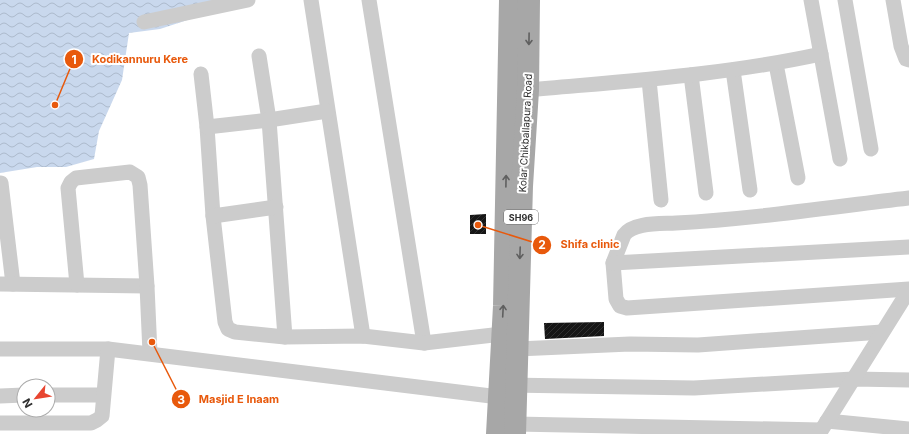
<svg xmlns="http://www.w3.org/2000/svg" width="909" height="434" viewBox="0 0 909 434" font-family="Inter,sans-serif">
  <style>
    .water { fill: url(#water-waves) }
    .building { fill: url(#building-hatch) }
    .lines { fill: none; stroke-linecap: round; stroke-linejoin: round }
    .minor { stroke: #ccc; stroke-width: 15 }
    .primary { stroke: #a7a7a7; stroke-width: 22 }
    .oneway { stroke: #5f5f5f }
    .labels { text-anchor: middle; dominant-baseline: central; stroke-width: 4; stroke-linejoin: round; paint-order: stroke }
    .shield { fill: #fff; stroke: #6d6d6d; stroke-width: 1 }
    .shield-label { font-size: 9px; font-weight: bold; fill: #2f2f2f }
    .street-label { font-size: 10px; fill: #2f2f2f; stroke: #fff }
    .leader { fill: none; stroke: #e8590c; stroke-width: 1.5 }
    .callout-dot { fill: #e8590c; stroke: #fff; stroke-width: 1.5 }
    .mark-label { font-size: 12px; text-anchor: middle; font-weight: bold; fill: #fff }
    .callout-label { font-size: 11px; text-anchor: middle; font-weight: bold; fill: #e8590c; stroke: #fff; stroke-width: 4; stroke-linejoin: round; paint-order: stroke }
  </style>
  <defs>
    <pattern id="water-waves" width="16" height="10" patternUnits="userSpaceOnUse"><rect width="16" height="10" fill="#c9d8ed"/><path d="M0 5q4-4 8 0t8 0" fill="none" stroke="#adbacc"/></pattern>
    <pattern id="building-hatch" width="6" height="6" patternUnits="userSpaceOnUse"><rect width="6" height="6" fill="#161616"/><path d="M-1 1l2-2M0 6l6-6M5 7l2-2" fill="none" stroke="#303030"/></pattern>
  </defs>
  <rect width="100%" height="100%" fill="#fff"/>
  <!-- water -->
  <path class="water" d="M0 0H221L215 11 160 29 129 33 122 80 99 131 94 159 66 167H37L0 173Z"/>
  <!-- building -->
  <g class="building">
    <path d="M486 214V234H470V215Z"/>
    <path d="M604 322V336L545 339 544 323Z"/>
  </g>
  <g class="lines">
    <!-- minor -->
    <g class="minor">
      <path d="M311 0 363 336"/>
      <path d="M369 0 424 343"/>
      <path d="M811 0 840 159"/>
      <path d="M845 0 871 149"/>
      <path d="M893 0 901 46 906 59 909 60"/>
      <path d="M144 22 248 0"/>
      <path d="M259 56 269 120 285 337"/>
      <path d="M776 64 798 178"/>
      <path d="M733 70 750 190"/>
      <path d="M201 74 207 127 213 216 225 322 228 329 235 332 285 337 363 336 424 343 502 334"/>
      <path d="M691 75 706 193"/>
      <path d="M649 80 661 200"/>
      <path d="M528 90C626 81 725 75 821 54"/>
      <path d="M207 127 269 120 327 111"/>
      <path d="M1 183 13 284"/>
      <path d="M909 198C832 207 754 219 676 223 661 224 633 222 624 235L613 263 616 299 620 306 627 308 909 289"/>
      <path d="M213 216 276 207"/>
      <path d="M613 263 909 247"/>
      <path d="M0 284 147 286"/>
      <path d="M77 285 68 188 71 182 76 178 130 172 138 177 140 185 147 286 150 353"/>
      <path d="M0 349H108L499 397"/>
      <path d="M517 349 630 344 698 345 882 332"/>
      <path d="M506 385 694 388 853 379 909 380"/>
      <path d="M48 395H103"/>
      <path d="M0 396 24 395"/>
      <path d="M827 421 909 429"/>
      <path d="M0 423H91L97 420 102 416 108 349"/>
      <path d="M515 424 821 430"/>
      <path d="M819 434 909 290"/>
    </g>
    <!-- primary -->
    <g class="primary">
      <path d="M497 434 504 306 510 0"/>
      <path d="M515 434 522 186 528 90 529 0"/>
    </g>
  </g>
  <!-- one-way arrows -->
  <defs><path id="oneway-shaft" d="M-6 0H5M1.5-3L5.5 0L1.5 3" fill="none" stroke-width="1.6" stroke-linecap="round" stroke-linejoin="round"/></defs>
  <g class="oneway">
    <use href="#oneway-shaft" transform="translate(529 39) rotate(91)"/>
    <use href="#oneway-shaft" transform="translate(506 181) rotate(-89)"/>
    <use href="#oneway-shaft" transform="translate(520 253) rotate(92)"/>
    <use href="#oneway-shaft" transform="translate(503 311) rotate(-87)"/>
  </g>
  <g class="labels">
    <!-- shield labels -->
    <rect class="shield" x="504" y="210" width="34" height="14" rx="3"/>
    <g class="shield-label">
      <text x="521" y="217">SH96</text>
    </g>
    <!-- street labels -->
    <g class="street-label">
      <text transform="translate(525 133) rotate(-87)">Kolar Chikballapura Road</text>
    </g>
  </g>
  <!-- callouts -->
  <path class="leader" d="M55 105L74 59M478 225L542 245M152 342L181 399"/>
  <g class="callout-dot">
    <circle cx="55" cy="105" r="4"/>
    <circle cx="478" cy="225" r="4"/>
    <circle cx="152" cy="342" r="4"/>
    <circle cx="74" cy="59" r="10"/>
    <circle cx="542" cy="245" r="10"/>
    <circle cx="181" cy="399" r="10"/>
  </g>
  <g class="mark-label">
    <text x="74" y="64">1</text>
    <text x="542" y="249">2</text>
    <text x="181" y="404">3</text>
  </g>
  <g class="callout-label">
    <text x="140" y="63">Kodikannuru Kere</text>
    <text x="590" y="248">Shifa clinic</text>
    <text x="239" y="403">Masjid E Inaam</text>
  </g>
  <!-- north arrow -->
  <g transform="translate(36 398) rotate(240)"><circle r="19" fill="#ffffff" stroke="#acacac"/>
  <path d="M0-3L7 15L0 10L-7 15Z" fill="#e84530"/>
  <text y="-6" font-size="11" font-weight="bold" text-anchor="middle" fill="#2f2f2f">N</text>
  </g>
</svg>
